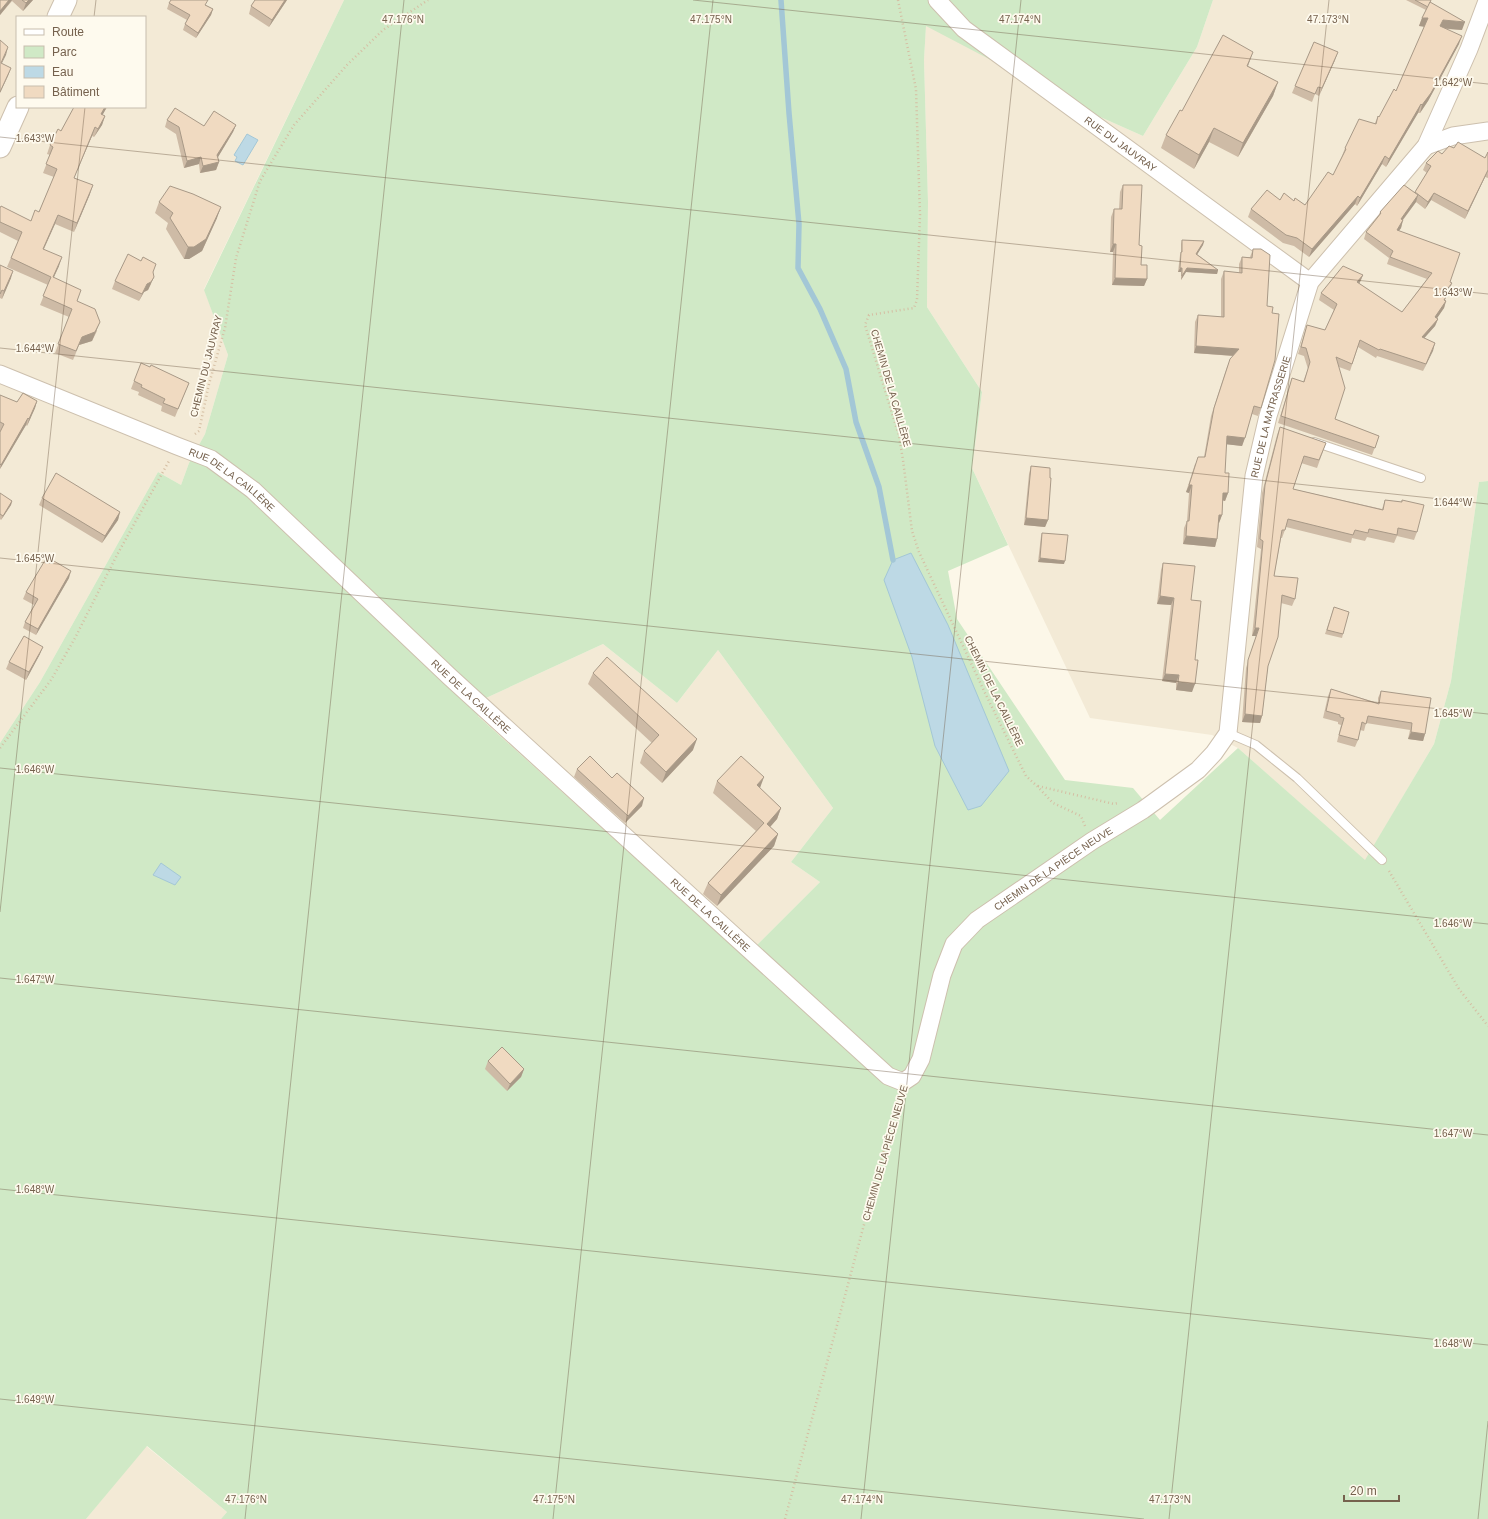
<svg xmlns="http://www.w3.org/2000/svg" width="1488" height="1519" viewBox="0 0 1488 1519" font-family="Helvetica,sans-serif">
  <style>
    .residential { fill: #f3ead6; fill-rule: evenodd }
    .green { fill: #d0e9c6; fill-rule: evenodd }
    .water { fill: #bdd9e5; stroke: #a3c7d6 }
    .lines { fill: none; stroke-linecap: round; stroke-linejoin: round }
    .stream { stroke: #a3c7d6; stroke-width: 5.5 }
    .service-casing { stroke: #cdc0ae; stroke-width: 10 }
    .minor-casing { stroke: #cdc0ae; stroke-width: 19 }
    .tertiary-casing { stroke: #cdc0ae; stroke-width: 23 }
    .path { stroke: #d5bea3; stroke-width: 2.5; stroke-dasharray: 1 3; stroke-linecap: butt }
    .service { stroke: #fff; stroke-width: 8 }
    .minor { stroke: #fff; stroke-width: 17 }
    .tertiary { stroke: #fff; stroke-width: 21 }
    .wall { fill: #cebba6 }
    .shaded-wall { fill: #a89987 }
    .building { fill: #f0dac1; stroke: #a89987 }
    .ticks { fill: none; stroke: #75614d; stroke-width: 1; stroke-opacity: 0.45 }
    .labels { text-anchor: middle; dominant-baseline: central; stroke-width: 3.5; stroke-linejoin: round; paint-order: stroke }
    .street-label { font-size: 10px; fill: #75614d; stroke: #fefaee }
    .ticks-label { font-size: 10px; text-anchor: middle; fill: #75614d; stroke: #fefaee; stroke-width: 3.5; stroke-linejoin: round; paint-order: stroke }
  </style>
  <rect width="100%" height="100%" fill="#fcf7e8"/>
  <!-- residential -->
  <g class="residential">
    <path d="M0 0H344L204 289 228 355 205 434 189 463 181 485 158 472 40 682 0 743ZM17 17H145V107H17Z"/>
    <path d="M1213 0H1488V481L1479 482 1451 681 1434 744 1365 861 1238 748 1212 735 1090 718 972 468 982 392 927 307 928 202 924 60 926 25 1098 116 1143 136 1197 47Z"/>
    <path d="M603 644 677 703 718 650 833 808 791 862 820 882 745 957 478 716 486 698Z"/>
    <path d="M146 1446 227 1512 221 1519H86Z"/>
  </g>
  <!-- green -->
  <path class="green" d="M344 0H1213L1197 47 1143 136 1098 116 926 26 924 60 928 202 927 307 982 392 972 468 1008 545 948 571 957 619 1065 780 1133 788 1160 820 1238 748 1365 860 1434 744 1451 681 1479 482 1488 481V1519H221L227 1512 147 1446 86 1519H0V743L40 682 158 472 181 485 189 463 205 434 228 355 204 290ZM603 644 677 703 718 650 833 808 791 862 820 882 745 957 478 716 486 698Z"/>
  <!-- water -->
  <g class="water">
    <path d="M247 134 258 140 243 165 235 161 237 157 234 155Z"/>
    <path d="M911 553 948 625 1009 771 981 806 968 810 935 746 912 657 884 580 893 560Z"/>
    <path d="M161 863 181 877 175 885 153 875Z"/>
  </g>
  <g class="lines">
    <!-- stream -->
    <path class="stream" d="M781 0 789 113 799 224 798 268 820 309 846 369 856 422 879 487 893 560"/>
    <!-- service casing -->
    <g class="service-casing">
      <g id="service">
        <path d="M1314 442 1421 478"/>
        <path d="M1228 733 1256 745 1297 778 1382 860"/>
      </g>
    </g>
    <!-- minor casing -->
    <g class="minor-casing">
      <g id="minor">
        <path id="s1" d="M937 0 964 29 1310 282"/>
        <path d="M1426 146 1453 136 1488 131"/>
        <path id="s2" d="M0 374 177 446 211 459 253 490 450 677 888 1076 903 1082 912 1076 921 1059 942 975 954 944 977 920 1092 841 1143 810 1198 770 1214 753 1228 733 1254 476 1268 416 1310 282 1426 146 1469 49 1487 1"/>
      </g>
    </g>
    <!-- tertiary casing -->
    <g class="tertiary-casing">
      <g id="tertiary">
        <path d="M58 17 66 0"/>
        <path d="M0 147 18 107"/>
      </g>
    </g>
    <!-- path -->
    <g class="path">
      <path d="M898 0 916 89 920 215 917 300 914 308 869 315 865 325 899 436 903 460 912 531 919 552 986 695 1026 776 1037 786 1053 803 1081 816 1085 826"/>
      <path d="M195 434 199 431 209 384 225 328 236 258 260 181 294 125 347 65 383 30 428 0"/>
      <path d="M0 748 51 680 75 638 117 555 169 461"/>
      <path d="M1038 786 1114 804 1118 803"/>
      <path d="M1389 871 1459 989 1488 1026"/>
      <path d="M785 1519 898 1098"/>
    </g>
    <!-- service -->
    <use href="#service" class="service"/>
    <!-- minor -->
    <use href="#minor" class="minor"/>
    <!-- tertiary -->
    <use href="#tertiary" class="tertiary"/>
  </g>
  <!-- wall -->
  <g class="wall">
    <path d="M0 0H33L23 11 12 1 0 15Z"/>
    <path d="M287 0 269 27 249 14 251 6Z"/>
    <path d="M1406 0H1431L1429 4 1462 30 1445 29 1459 44 1428 101 1420 113H1418L1386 167 1382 164 1357 206 1355 204 1309 257 1294 246 1283 243 1248 217 1251 209 1280 200 1294 201 1295 198 1305 205 1333 175 1342 156 1345 148 1375 123 1378 116 1379 117 1396 91 1425 26H1419L1422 18 1426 10Z"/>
    <path d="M169 3 206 5 213 9 211 15 196 38 183 30 185 24 187 20 167 9Z"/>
    <path d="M1335 60 1319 96 1315 94 1312 102 1292 93 1295 86Z"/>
    <path d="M1248 66 1278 82 1273 96 1238 157 1209 142 1194 169 1161 148 1166 135 1182 111Z"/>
    <path d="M73 107H107L102 115 105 116 102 125 94 137 92 136 74 178 90 194 74 232 55 224 44 249 59 266 53 278 77 301 97 331 92 341 79 345 73 360 55 353 69 317 40 305 48 285 7 267 18 241 0 232V208L31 221 39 212 54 177 43 173 50 155 47 154 50 145 61 131 74 108Z"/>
    <path d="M167 120 204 126 236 125 233 132 218 157 219 162 216 170 200 173 199 164 184 168 176 134 165 127Z"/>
    <path d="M1454 148 1485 158 1488 152V178L1485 177 1465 219 1431 200 1425 209 1416 202 1403 220 1401 228 1399 231 1450 282 1449 291 1446 295H1447L1445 300 1446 301 1444 308 1437 318 1438 319 1435 326 1424 338 1435 343 1423 371 1377 356 1376 358 1358 347 1350 371 1339 367 1335 419 1379 436 1372 455 1278 423 1292 378 1303 382 1308 369 1304 356 1298 354 1307 325 1325 330 1334 310 1319 300 1321 293 1363 275 1360 282 1359 284 1402 312 1427 279 1387 264 1389 258 1364 239 1366 232 1378 217 1380 212 1415 192 1427 173 1423 170 1426 163 1442 154Z"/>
    <path d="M1123 185 1139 245 1141 265 1147 279 1144 286 1112 285 1113 252H1110L1111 217 1114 209H1119L1120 192Z"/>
    <path d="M159 202 217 218 202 251 189 259H184L166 229 168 223 155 213Z"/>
    <path d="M1182 240 1204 241 1203 245 1197 254 1218 270 1217 274 1186 272 1181 280V272H1178L1180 255 1181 252V244Z"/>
    <path d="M1253 249 1261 408 1258 416 1252 414 1242 446 1226 444 1225 473 1228 493 1225 501 1223 500 1222 515 1219 523 1217 539 1215 547 1183 544 1184 528 1187 521 1189 493 1186 492 1195 464 1204 457 1211 416 1227 367 1233 356 1194 353 1195 322 1198 315 1221 317V279L1224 271 1239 273V264L1242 257H1250Z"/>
    <path d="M0 265 11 278 2 299 0 298Z"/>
    <path d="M153 273 151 284 148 290 144 292 139 301 112 289 115 281Z"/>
    <path d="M150 367 189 383 175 417 161 411 162 406 138 395 139 392 131 389 134 381Z"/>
    <path d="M0 395 17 402 37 401 35 408 27 426 26 425 0 469Z"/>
    <path d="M1280 427 1326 443 1317 468 1301 463 1293 489 1382 509 1385 500 1401 502 1402 500 1417 532 1414 540 1397 536 1394 543 1367 537 1365 541 1352 538 1351 543 1286 527 1282 538H1281L1274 576 1295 599 1292 606 1281 603 1268 666 1262 716 1260 723 1242 722 1246 668 1256 636H1252L1261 549 1257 547 1262 493 1277 435Z"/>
    <path d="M1031 466 1048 520 1045 527 1024 525 1029 474Z"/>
    <path d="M0 494 12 501 11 505 1 520 0 519Z"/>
    <path d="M42 498 120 512 118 520 102 543 39 505Z"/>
    <path d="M1042 533 1064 564 1038 562 1041 536Z"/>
    <path d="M1163 563 1191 600 1195 660 1192 692 1176 690V683L1162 681 1171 605 1157 604 1161 570Z"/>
    <path d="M69 578 36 635 23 628 25 622 34 605 23 599 26 592Z"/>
    <path d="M1334 607 1343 634 1342 638 1325 634Z"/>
    <path d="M40 654 26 680 6 669 9 662Z"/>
    <path d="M593 673 693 750 662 783 640 763 644 751 652 743 588 684Z"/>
    <path d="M1331 689 1378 703V698L1381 691 1425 734 1423 741 1408 739 1410 730 1366 723 1364 731 1360 730 1358 740 1355 747 1337 742 1341 725 1338 724V722L1323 718 1328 696Z"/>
    <path d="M577 769 612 778 642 806 625 823 574 777Z"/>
    <path d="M717 781 760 788 781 808 777 819 770 827 778 834 774 846 717 906 703 894 708 883 756 831 713 793Z"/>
    <path d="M488 1061 524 1069 521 1077 507 1091 485 1069Z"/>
  </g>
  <!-- shaded-wall -->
  <g class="shaded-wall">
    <path d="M9 0H12L0 15V11Z"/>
    <path d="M29 0H33L23 11 26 3Z"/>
    <path d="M285 0H287L269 27 272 20Z"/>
    <path d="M213 9 211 15 196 38 198 33Z"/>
    <path d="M1422 18H1428L1425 27 1419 26Z"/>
    <path d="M1443 20 1465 22 1462 30 1440 28V26Z"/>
    <path d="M1462 36 1459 44 1428 101 1420 113 1422 105Z"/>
    <path d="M8 47 6 55 0 67V66Z"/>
    <path d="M1253 52 1248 66 1242 80 1247 66Z"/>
    <path d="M1338 52 1335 60 1319 96 1322 88Z"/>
    <path d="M11 68 8 76 0 93V92Z"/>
    <path d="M1278 82 1273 96 1238 157 1243 143Z"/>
    <path d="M1421 104 1418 113 1386 167 1389 159Z"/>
    <path d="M105 107H107L98 123 101 114Z"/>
    <path d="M105 116 102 125 94 137 98 129Z"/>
    <path d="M236 125 233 132 215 162 217 155Z"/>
    <path d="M95 127 92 136 70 187 74 178Z"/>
    <path d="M1214 128 1209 142 1194 169 1199 155Z"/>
    <path d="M1385 156 1382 164 1357 206 1360 198Z"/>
    <path d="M201 157 199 164 184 168 187 161Z"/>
    <path d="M219 162 216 170 200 173 203 166Z"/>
    <path d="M1488 170 1485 177 1465 219 1468 211Z"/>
    <path d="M93 185 90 194 74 232 77 223Z"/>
    <path d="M1434 193 1431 200 1425 209 1428 202Z"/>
    <path d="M1418 195 1416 202 1398 226 1401 219Z"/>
    <path d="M1358 196 1355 204 1309 257 1312 249Z"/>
    <path d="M221 207 217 218 202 251 189 259H184L188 247Z"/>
    <path d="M58 215 55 224 40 257 43 249Z"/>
    <path d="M1403 220 1401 228 1394 237 1397 230Z"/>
    <path d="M1204 241 1203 245 1195 258 1196 254Z"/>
    <path d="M1113 244H1116L1113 252H1110Z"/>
    <path d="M62 257 59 266 50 286 53 277Z"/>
    <path d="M1180 268H1182L1181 272H1178Z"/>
    <path d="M1187 268 1218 270 1217 274 1186 272 1181 280 1182 276Z"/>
    <path d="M13 271 11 278 2 299 4 291Z"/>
    <path d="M1363 275 1360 282 1354 290 1357 282Z"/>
    <path d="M154 277 148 290 144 292 139 301 147 284Z"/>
    <path d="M1115 278 1147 279 1144 286 1112 285Z"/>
    <path d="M1452 283 1449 291 1442 300 1444 293Z"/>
    <path d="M1446 301 1444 308 1433 324 1435 317Z"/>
    <path d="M1438 319 1435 326 1419 344 1422 337Z"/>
    <path d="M100 322 92 341 79 345 73 360 82 337Z"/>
    <path d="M1435 343 1433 351 1423 371Z"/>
    <path d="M1196 346 1239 349 1236 356 1194 353Z"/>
    <path d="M37 401 35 408 27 426 29 419Z"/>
    <path d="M28 418 26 425 0 469 1 465Z"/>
    <path d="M1227 436 1245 438 1242 446 1224 444Z"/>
    <path d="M1189 485H1192L1189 493 1186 492Z"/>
    <path d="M1223 493H1228L1225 501 1221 500Z"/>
    <path d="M12 501 11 505 1 520 3 516Z"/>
    <path d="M120 512 118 520 102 543 105 536Z"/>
    <path d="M1219 515H1222L1219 523H1216Z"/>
    <path d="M1026 518 1048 520 1045 527 1024 525Z"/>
    <path d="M1186 536 1217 539 1215 547 1183 544Z"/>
    <path d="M1040 558 1065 561 1064 564 1038 562Z"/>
    <path d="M71 571 69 578 36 635 38 629Z"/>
    <path d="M1160 596 1174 598 1171 605 1157 604Z"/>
    <path d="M1255 628H1259L1256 636H1252Z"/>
    <path d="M43 647 40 654 26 680 29 672Z"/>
    <path d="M1165 674 1179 675 1176 683 1162 681Z"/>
    <path d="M1178 682 1195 684 1192 692 1176 690Z"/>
    <path d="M1245 714 1262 716 1260 723 1242 722Z"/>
    <path d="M1411 732 1425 734 1423 741 1408 739Z"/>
    <path d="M697 739 693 750 662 783 666 772Z"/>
    <path d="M764 777 760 788 757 785Z"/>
    <path d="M644 798 642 806 625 823 628 816Z"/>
    <path d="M781 808 777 819 763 835 767 824Z"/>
    <path d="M778 834 774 846 717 906 721 895Z"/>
    <path d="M524 1069 521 1077 507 1091 510 1084Z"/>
  </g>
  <!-- building -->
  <g class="building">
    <path d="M0 0H9L0 11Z"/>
    <path d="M22 0H29L26 3Z"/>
    <path d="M171 0H208L205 5 213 9 198 33 185 24 190 15 169 3Z"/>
    <path d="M255 0H285L272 20 251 6Z"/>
    <path d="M1415 0H1431L1428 7Z"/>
    <path d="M1430 2 1465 22 1443 20 1440 26 1462 36 1431 93 1422 105 1421 104 1389 159 1385 156 1360 198 1358 196 1312 249 1297 238 1286 235 1251 209 1267 190 1280 200 1284 193 1294 201 1295 198 1305 205 1328 172 1333 175 1346 149 1345 148 1359 119 1376 124 1378 116 1379 117 1394 89 1396 91 1428 18H1422Z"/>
    <path d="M1223 35 1253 52 1247 66 1278 82 1243 143 1214 128 1199 155 1166 135 1180 110 1182 111Z"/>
    <path d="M0 40 8 47 1 63 11 68 0 92Z"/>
    <path d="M1314 42 1338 52 1322 88 1318 87 1315 94 1295 86Z"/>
    <path d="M74 107H105L101 114 105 116 98 129 95 127 74 178 93 185 77 223 58 215 43 249 62 257 53 277 81 290 77 301 95 309 100 322 95 332 82 337 76 351 58 344 72 309 43 296 51 277 11 258 22 232 0 222V208L1 206 31 221 35 210 39 212 57 169 46 164 53 147 50 145 58 129 61 131Z"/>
    <path d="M175 108 204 126 214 111 236 125 217 155 219 162 203 166 201 157 187 161 179 127 167 120Z"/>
    <path d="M1458 142 1485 158 1488 152V170L1468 211 1434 193 1428 202 1415 192 1431 166 1426 163 1438 151 1442 154 1449 146 1454 148Z"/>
    <path d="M1123 185H1142L1139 245 1142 246 1141 265H1147V279L1115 278 1116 244H1113L1114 209H1122Z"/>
    <path d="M1404 185 1418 195 1401 219 1403 220 1397 230 1460 253 1450 282 1452 283 1444 293 1447 295 1444 300 1446 301 1435 317 1438 319 1422 337 1435 343 1426 364 1380 349 1379 350 1360 340 1352 364 1336 357 1345 388 1335 419 1379 436 1375 448 1281 416 1292 378 1304 382 1310 362 1306 348 1301 347 1307 325 1325 330 1337 304 1321 293 1343 266 1363 275 1357 282 1402 312 1432 273 1390 257 1393 251 1366 232 1381 213 1380 212Z"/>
    <path d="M170 186 193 194 221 207 206 239 194 247H188L170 218 173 213 159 202Z"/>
    <path d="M1182 240 1204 241 1196 254 1218 270 1187 268 1182 276V268H1180L1181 252H1182Z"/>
    <path d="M1253 249H1261L1270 255 1267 306 1273 307 1272 313 1279 314 1275 360 1261 408 1254 406 1245 438 1227 436 1225 473H1229L1228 493H1223L1222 515H1219L1217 539 1186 536 1187 521H1189L1192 485H1189L1198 457H1205L1214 408 1230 359 1239 349 1196 346 1198 315 1224 317V271L1242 273V257L1252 258Z"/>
    <path d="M128 254 141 261 143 257 156 264 153 272 154 277 151 282 147 284 142 294 115 281Z"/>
    <path d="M0 265 13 271 4 291 2 290 0 294Z"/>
    <path d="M141 363 150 367 151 365 189 383 178 409 163 403 165 399 141 387 142 385 134 381Z"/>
    <path d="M23 393 37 401 29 419 28 418 1 465 0 464V432L4 424 0 422V395L17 402Z"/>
    <path d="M1280 427 1326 443 1319 460 1304 456 1293 489 1383 510 1385 500 1402 502V500L1424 505 1417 532 1398 528 1397 535 1369 529 1368 533 1355 530 1353 535 1288 519 1285 530H1282L1274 576 1298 578 1295 599 1282 595 1278 637 1268 666 1262 716 1245 714 1248 660 1259 628H1255L1263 541 1260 539 1265 485Z"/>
    <path d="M1031 466 1050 468V478H1051L1048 520 1026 518Z"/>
    <path d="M56 473 120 512 105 536 42 498Z"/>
    <path d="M0 493 12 501 3 516 0 514Z"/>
    <path d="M1042 533 1068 535 1065 561 1040 558Z"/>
    <path d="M47 557 71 571 38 629 25 622 38 599 26 592Z"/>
    <path d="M1163 563 1195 566 1191 600 1201 601 1195 660H1198L1195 684 1178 682 1179 675 1165 674 1174 598 1160 596Z"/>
    <path d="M1334 607 1349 612 1343 634 1327 630Z"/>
    <path d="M24 636 43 647 29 672 9 662Z"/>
    <path d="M607 657 697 739 666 772 644 751 659 735 593 673Z"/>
    <path d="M1331 689 1379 704 1381 691 1431 698 1425 734 1411 732 1412 723 1368 716 1366 724 1362 722 1358 740 1339 735 1344 718 1340 717V715L1326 711Z"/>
    <path d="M590 756 612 778 617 773 644 798 628 816 577 769Z"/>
    <path d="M741 756 764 777 757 785 781 808 767 824 778 834 721 895 708 883 764 823 717 781Z"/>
    <path d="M502 1047 524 1069 510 1084 488 1061Z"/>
  </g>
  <!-- ticks -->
  <path class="ticks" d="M693 0 1488 84M94 17 96 0M0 137 1488 294M0 348 1488 504M0 558 1488 714M0 768 1488 924M0 912 85 107M0 978 1488 1135M0 1189 1488 1345M0 1399 1144 1519M245 1519 404 0M553 1519 713 0M861 1519 1021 0M1169 1519 1329 0M1478 1519 1488 1421"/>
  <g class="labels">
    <!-- street labels -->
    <g class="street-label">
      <text stroke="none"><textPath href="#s1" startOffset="234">RUE DU JAUVRAY</textPath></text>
      <text transform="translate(206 366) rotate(-76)">CHEMIN DU JAUVRAY</text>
      <text transform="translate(891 388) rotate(74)">CHEMIN DE LA CAILLÈRE</text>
      <text stroke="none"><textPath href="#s2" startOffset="1978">RUE DE LA MATRASSERIE</textPath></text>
      <text stroke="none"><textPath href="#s2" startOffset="256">RUE DE LA CAILLÈRE</textPath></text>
      <text transform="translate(994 691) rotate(64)">CHEMIN DE LA CAILLÈRE</text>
      <text stroke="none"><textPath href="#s2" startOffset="580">RUE DE LA CAILLÈRE</textPath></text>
      <text stroke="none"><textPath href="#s2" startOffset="1435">CHEMIN DE LA PIÈCE NEUVE</textPath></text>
      <text stroke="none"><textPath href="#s2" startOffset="904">RUE DE LA CAILLÈRE</textPath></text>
      <text transform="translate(885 1153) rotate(-74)">CHEMIN DE LA PIÈCE NEUVE</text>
    </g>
  </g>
  <g class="ticks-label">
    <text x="403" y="23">47.176°N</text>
    <text x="711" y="23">47.175°N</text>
    <text x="1020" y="23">47.174°N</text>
    <text x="1328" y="23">47.173°N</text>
    <text x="1453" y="86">1.642°W</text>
    <text x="35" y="142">1.643°W</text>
    <text x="1453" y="296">1.643°W</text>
    <text x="35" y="352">1.644°W</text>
    <text x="1453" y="506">1.644°W</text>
    <text x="35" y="562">1.645°W</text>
    <text x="1453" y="717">1.645°W</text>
    <text x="35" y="773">1.646°W</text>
    <text x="1453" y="927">1.646°W</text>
    <text x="35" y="983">1.647°W</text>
    <text x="1453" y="1137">1.647°W</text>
    <text x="35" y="1193">1.648°W</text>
    <text x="1453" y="1347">1.648°W</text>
    <text x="35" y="1403">1.649°W</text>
    <text x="246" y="1503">47.176°N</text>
    <text x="554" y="1503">47.175°N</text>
    <text x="862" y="1503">47.174°N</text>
    <text x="1170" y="1503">47.173°N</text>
  </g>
  <!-- legend -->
  <rect x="16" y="16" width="130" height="92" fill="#fefaee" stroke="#c7bdae"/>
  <rect x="24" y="29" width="20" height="6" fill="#ffffff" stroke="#c7bdae"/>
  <text x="52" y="36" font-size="12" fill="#75614d">Route</text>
  <rect x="24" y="46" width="20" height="12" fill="#d0e9c6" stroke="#c7bdae"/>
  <text x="52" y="56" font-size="12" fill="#75614d">Parc</text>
  <rect x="24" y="66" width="20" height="12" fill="#bdd9e5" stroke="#c7bdae"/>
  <text x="52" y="76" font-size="12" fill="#75614d">Eau</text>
  <rect x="24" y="86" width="20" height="12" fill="#f0dac1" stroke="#c7bdae"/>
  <text x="52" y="96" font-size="12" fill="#75614d">Bâtiment</text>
  <!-- scale -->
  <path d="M1344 1495v6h55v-6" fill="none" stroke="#75614d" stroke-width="2"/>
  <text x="1350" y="1495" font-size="12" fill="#75614d" stroke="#fefaee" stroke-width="3" paint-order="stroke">20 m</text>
</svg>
